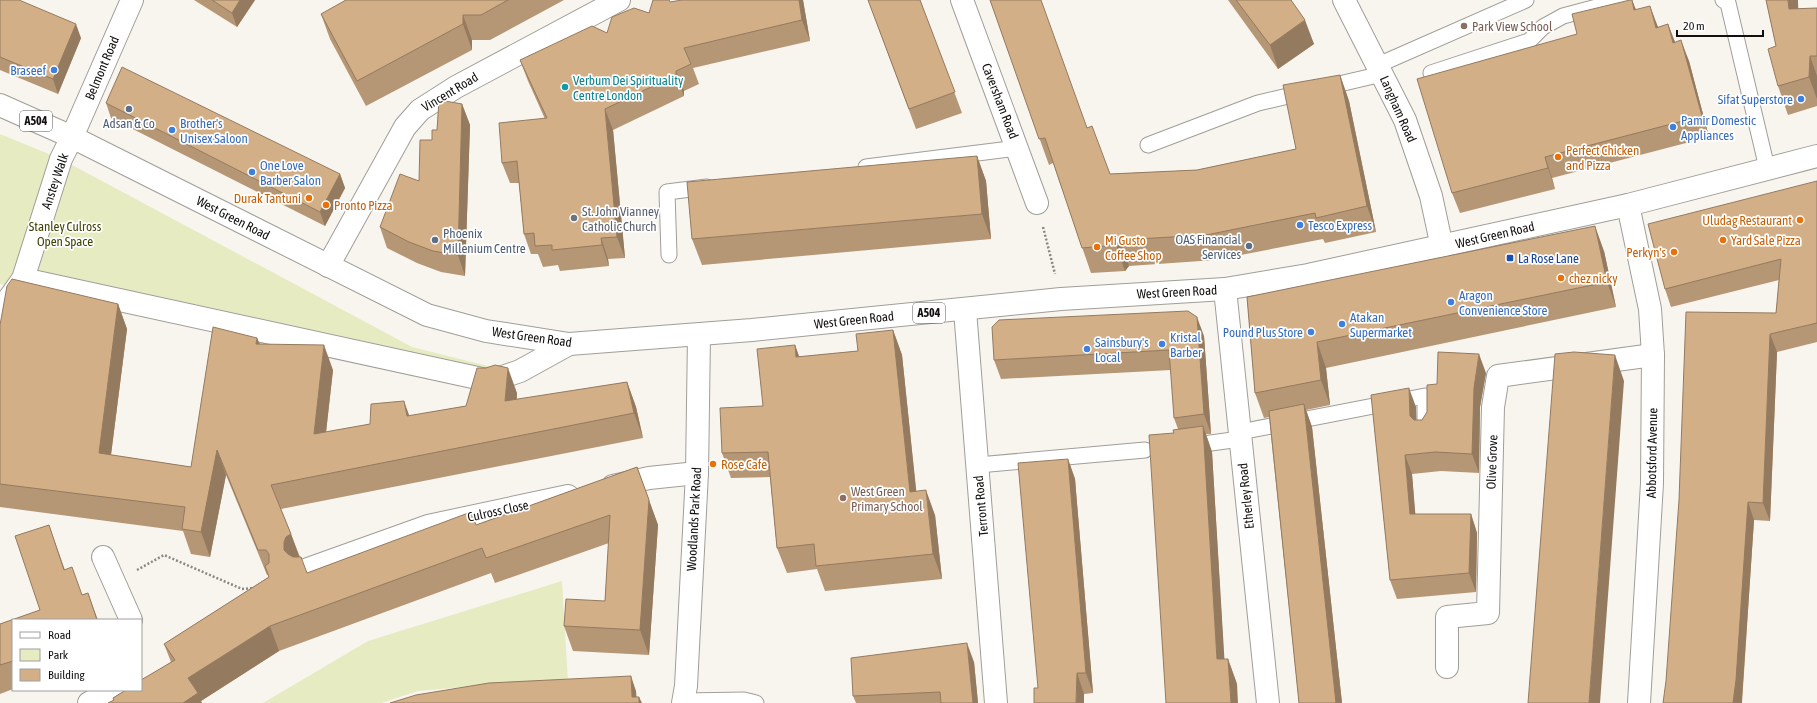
<svg xmlns="http://www.w3.org/2000/svg" width="1817" height="703" viewBox="0 0 1817 703" font-family="'Asap Condensed',sans-serif">
  <style>
    .green { fill: #e7ebc2 }
    .lines { fill: none; stroke-linecap: round; stroke-linejoin: round }
    .lane-casing { stroke: #a19e99; stroke-width: 17 }
    .street-casing { stroke: #a19e99; stroke-width: 24 }
    .secondary-casing { stroke: #a19e99; stroke-width: 24 }
    .primary-casing { stroke: #a19e99; stroke-width: 24 }
    .path { stroke: #8a8884; stroke-width: 2.5; stroke-dasharray: 2 2; stroke-linecap: butt }
    .lane { stroke: #fff; stroke-width: 15 }
    .street { stroke: #fff; stroke-width: 22 }
    .secondary { stroke: #fff; stroke-width: 22 }
    .primary { stroke: #fff; stroke-width: 22 }
    .wall { fill: #b59675 }
    .shaded-wall { fill: #947a5f }
    .building { fill: #d3af88; stroke: #947a5f }
    .education-dot { fill: #8d6e63; stroke: #fff; stroke-width: 1.5 }
    .shop-dot { fill: #3f7fe0; stroke: #fff; stroke-width: 1.5 }
    .culture-dot { fill: #0f9aa8; stroke: #fff; stroke-width: 1.5 }
    .service-dot { fill: #5c6f8a; stroke: #fff; stroke-width: 1.5 }
    .food-dot { fill: #e8710a; stroke: #fff; stroke-width: 1.5 }
    .worship-dot { fill: #6b7280; stroke: #fff; stroke-width: 1.5 }
    .transit-dot { fill: #1a4fb4; stroke: #fff; stroke-width: 1.5 }
    .labels { text-anchor: middle; dominant-baseline: central; stroke-width: 3.5; stroke-linejoin: round; paint-order: stroke }
    .shield { fill: #fff; stroke: #585856; stroke-width: 1 }
    .shield-label { font-size: 12px; font-weight: bold; fill: #11100e }
    .education-label { font-size: 13px; fill: #785e54; stroke: #fff; text-anchor: start }
    .street-label { font-size: 13px; fill: #11100e; stroke: #fff }
    .shop-label { font-size: 13px; fill: #366cbe; stroke: #fff; text-anchor: start }
    .culture-label { font-size: 13px; fill: #0d838f; stroke: #fff; text-anchor: start }
    .service-label { font-size: 13px; fill: #4e5e75; stroke: #fff }
    .food-label { font-size: 13px; fill: #c56008; stroke: #fff; text-anchor: start }
    .worship-label { font-size: 13px; fill: #5b616d; stroke: #fff; text-anchor: start }
    .park-label { font-size: 13px; fill: #414305; stroke: #fff }
    .transit-label { font-size: 13px; fill: #164399; stroke: #fff; text-anchor: start }
  </style>
  <rect width="100%" height="100%" fill="#f8f5ef"/>
  <!-- green -->
  <g class="green">
    <path d="M0 134 61 159 412 347 512 372 504 395 0 284Z"/>
    <path d="M562 581 568 682 487 685 418 691 381 703H263L368 641Z"/>
  </g>
  <g class="lines">
    <!-- lane casing -->
    <g class="lane-casing">
      <g id="lane">
        <path d="M1723 0 1728 3 1767 168"/>
        <path d="M1378 65 1526 0"/>
        <path d="M1431 73 1529 41 1543 27 1563 16 1623 0"/>
        <path d="M1148 145 1258 103 1382 74"/>
        <path d="M866 167 1018 148"/>
        <path d="M669 255 667 192 707 187"/>
        <path d="M1240 432 1425 396V431"/>
        <path d="M1189 446 1240 439"/>
        <path d="M978 465 1145 450"/>
        <path d="M684 701 744 700 756 703"/>
      </g>
    </g>
    <!-- street casing -->
    <g class="street-casing">
      <g id="street">
        <path d="M962 0 1037 203"/>
        <path d="M1344 0 1405 120 1431 196 1442 247"/>
        <path d="M1628 205 1650 309 1653 355 1652 483 1639 703"/>
        <path d="M328 266 405 127 420 110 456 87 619 0"/>
        <path d="M23 279 491 381 520 371 569 344"/>
        <path d="M1225 289 1268 703"/>
        <path d="M965 310 996 703"/>
        <path d="M0 311 23 279 61 159 72 137"/>
        <path d="M613 486 649 478 697 473"/>
        <path d="M103 557 131 620"/>
        <path d="M305 570 428 526 568 496"/>
        <path d="M1447 667V617L1488 613 1493 407 1498 376 1653 355"/>
        <path d="M89 703 112 690"/>
        <path d="M683 703 686 686 697 473 699 335"/>
      </g>
    </g>
    <!-- secondary casing -->
    <g class="secondary-casing">
      <path id="secondary" d="M72 137 132 0"/>
    </g>
    <!-- primary casing -->
    <g class="primary-casing">
      <path id="primary" d="M0 105 72 137 427 315 486 331 569 344 752 330 1061 299 1225 289 1308 275 1628 205 1817 156"/>
    </g>
    <!-- path -->
    <g class="path">
      <path d="M1043 227 1055 274"/>
      <path d="M137 570 164 555 242 589 254 588"/>
    </g>
    <!-- lane -->
    <use href="#lane" class="lane"/>
    <!-- street -->
    <use href="#street" class="street"/>
    <!-- secondary -->
    <use href="#secondary" class="secondary"/>
    <!-- primary -->
    <use href="#primary" class="primary"/>
  </g>
  <!-- wall -->
  <g class="wall">
    <path d="M0 0 81 38 58 94 0 70Z"/>
    <path d="M194 0H255L237 27Z"/>
    <path d="M346 0H564L490 40H472V50L366 106 330 39 321 14Z"/>
    <path d="M803 0 810 41 693 68 699 84 684 91V96L613 130 625 258 608 259 609 266 560 271 558 265 543 267 538 254H531L524 234 519 183H510L502 163 545 119 528 81 520 60 607 33 670 2Z"/>
    <path d="M868 0H920L962 113 916 129Z"/>
    <path d="M990 0 1087 127 1110 174 1197 170 1296 149 1340 75 1349 101 1376 232 1325 243 1323 239 1215 260 1129 266 1125 271 1091 273 1053 163 1049 165Z"/>
    <path d="M1228 0H1291L1314 44 1278 69Z"/>
    <path d="M1632 0 1636 10 1658 27 1668 24 1675 42 1689 61 1709 137 1552 178 1555 189 1460 213 1452 193 1577 34Z"/>
    <path d="M1766 0H1798V9L1817 8V106L1788 115 1778 86 1776 46Z"/>
    <path d="M106 103 340 174 345 188 325 226 111 118Z"/>
    <path d="M462 104 470 125 465 276 441 272 417 263 387 248 380 227 419 181 432 140 437 130Z"/>
    <path d="M977 156 986 181 991 239 702 265 692 239Z"/>
    <path d="M1817 181V342L1777 352 1770 521 1754 520 1742 703H1663L1776 313 1779 280 1671 307 1665 289Z"/>
    <path d="M1604 251 1616 307 1326 368 1330 405 1306 410 1312 427 1342 703H1299L1269 417 1264 418 1255 393 1247 297Z"/>
    <path d="M118 304 127 329 111 455 191 467 257 338 260 344 333 370 326 432 370 424 409 416 466 406 517 393V400L627 382 636 407 643 438 281 509 291 534 300 557 307 573 476 525 637 467 658 525 649 655 573 651 564 626 605 601 609 543 495 583 491 573 279 651 201 701 114 700 113 698 171 662 164 644 269 577 268 575H267L226 475 210 557 191 554 183 531 0 507V325Z"/>
    <path d="M893 330 902 355 916 491 935 515 942 579 825 591 817 569 787 573 777 548 770 477 731 478 722 453 763 406 795 345 799 357 858 351Z"/>
    <path d="M1204 336 1211 434H1206L1212 452 1224 659H1228L1237 684 1166 703 1174 433 1178 429 1174 418 1171 370 1001 379 994 360Z"/>
    <path d="M1486 373 1480 407 1479 473 1441 471 1412 474 1415 514H1471L1477 533 1476 592 1397 599 1390 580 1371 395 1416 407V420H1422L1427 412 1437 384Z"/>
    <path d="M1068 459 1075 479 1093 693 1084 694 1038 688Z"/>
    <path d="M49 525 65 570 82 595 88 593 98 620H13V689L0 694V624L40 610Z"/>
    <path d="M974 662 978 703H856L853 696Z"/>
  </g>
  <!-- shaded-wall -->
  <g class="shaded-wall">
    <path d="M240 0H255L237 27 232 13Z"/>
    <path d="M799 0H803L810 41 802 20Z"/>
    <path d="M1632 0 1640 20 1634 10Z"/>
    <path d="M1788 0H1798L1799 37 1789 9Z"/>
    <path d="M1650 6 1658 27 1663 48 1656 28Z"/>
    <path d="M463 15 472 40V50L463 24Z"/>
    <path d="M1305 20 1314 44 1278 69 1270 45Z"/>
    <path d="M76 24 81 38 58 94 53 79Z"/>
    <path d="M1668 24 1676 45 1673 43Z"/>
    <path d="M1681 40 1689 61 1709 137 1702 116Z"/>
    <path d="M1810 56 1817 76V99L1809 77Z"/>
    <path d="M676 71 684 91V96L676 75Z"/>
    <path d="M1340 75 1349 101 1376 232 1367 206Z"/>
    <path d="M462 104 470 125 465 276 458 255Z"/>
    <path d="M605 109 613 130 625 258 617 237Z"/>
    <path d="M977 156 986 181 991 239 982 214Z"/>
    <path d="M1545 157 1552 178 1555 189 1548 168Z"/>
    <path d="M340 174 345 188 325 226 320 212Z"/>
    <path d="M1595 226 1604 251 1616 307 1607 282Z"/>
    <path d="M601 238 608 259 609 266 602 245Z"/>
    <path d="M1120 240 1129 266 1125 271 1116 245Z"/>
    <path d="M118 304 127 329 108 478 99 453Z"/>
    <path d="M1197 317 1204 336 1211 434 1204 414Z"/>
    <path d="M893 330 902 355 919 517 910 492Z"/>
    <path d="M1770 334 1777 352 1770 521 1763 503Z"/>
    <path d="M257 338 266 362 256 344Z"/>
    <path d="M1317 342 1326 368 1330 405 1321 380Z"/>
    <path d="M324 345 333 370 323 459 314 434Z"/>
    <path d="M795 345 804 370 796 357Z"/>
    <path d="M1479 354 1486 373 1480 407 1479 473 1472 454 1474 388Z"/>
    <path d="M1615 355 1624 381 1600 703H1589Z"/>
    <path d="M508 368 517 393 514 426 505 401Z"/>
    <path d="M627 382 636 407 643 438 634 413Z"/>
    <path d="M1409 388 1416 407 1417 435 1410 416Z"/>
    <path d="M404 401 413 426 407 416Z"/>
    <path d="M1304 404 1312 427 1342 703H1336Z"/>
    <path d="M1203 426 1212 452 1226 685 1217 659Z"/>
    <path d="M217 450 226 475 210 557 201 532Z"/>
    <path d="M1405 455 1412 474 1417 533 1410 514Z"/>
    <path d="M1068 459 1075 479 1093 693 1086 673Z"/>
    <path d="M637 467 658 525 649 655 640 630Z"/>
    <path d="M926 490 935 515 942 579 933 554Z"/>
    <path d="M1748 502 1754 520 1742 698V703H1733Z"/>
    <path d="M1471 514 1477 533 1476 592 1469 573Z"/>
    <path d="M291 534 300 559 293 567 284 550V542L286 537Z"/>
    <path d="M270 626 279 651 201 701 202 703H183L188 678Z"/>
    <path d="M967 643 974 662 978 703H973Z"/>
    <path d="M1228 659 1237 684 1238 703H1231Z"/>
    <path d="M1077 673 1084 694V703H1076Z"/>
    <path d="M631 676 636 691 637 703 632 697Z"/>
    <path d="M639 697 642 703H639Z"/>
  </g>
  <!-- building -->
  <g class="building">
    <path d="M0 0H19L76 24 53 79 0 57Z"/>
    <path d="M212 0H240L232 13Z"/>
    <path d="M346 0H508L481 15H463V24L357 81 321 14Z"/>
    <path d="M653 0H669L670 2 682 0H799L802 20 684 48 691 64 676 71V75L605 109 617 237 601 238 602 245 552 250V245L535 246 534 233 524 234 517 161 502 163 499 123 547 118 520 60 592 26 607 33 612 17 634 8 649 13Z"/>
    <path d="M868 0H920L955 92 909 109Z"/>
    <path d="M990 0H1041L1087 128 1092 126 1110 174 1197 170 1296 149 1283 85 1340 75 1367 206 1316 218 1315 213 1206 235 1120 240 1116 245 1082 248 1045 138 1039 139Z"/>
    <path d="M1236 0H1291L1305 20 1270 45Z"/>
    <path d="M1630 0H1632L1634 10 1650 6 1656 28 1668 24 1673 43 1681 40 1702 116 1545 157 1548 168 1452 193 1417 79 1577 34 1572 14Z"/>
    <path d="M1766 0H1788L1789 9 1817 8V56H1810L1809 77 1778 86 1768 49 1776 46Z"/>
    <path d="M122 67 340 174 320 212 106 103Z"/>
    <path d="M439 100 462 104 458 255 433 251 409 242 380 227 400 174 419 181 420 140H432V130H437Z"/>
    <path d="M977 156 982 214 692 239 687 182Z"/>
    <path d="M1817 181V323L1770 334 1763 503 1748 502 1736 680 1733 703H1663L1666 681 1679 500 1686 312 1776 313 1781 259 1665 289 1648 224Z"/>
    <path d="M1595 226 1607 282 1317 342 1321 380 1255 393 1247 297Z"/>
    <path d="M12 279 118 304 99 453 191 467 213 327 257 338 256 344 324 345 314 434 370 424 371 404 404 401 407 416 466 406 477 368H486L495 365 508 368 505 401 627 382 634 413 271 485 291 534 286 537 284 542V550L288 554 293 557H301L307 573 471 512 476 525 637 467 649 500 640 630 564 626 566 599 605 601 610 515 486 558 482 548 270 626 188 678 198 693 183 703H108L114 700 113 698 126 690H141V680L175 660 164 644 269 577 265 566 269 563V554L266 550H258L217 450 201 532 182 529 185 507 0 484V325L7 286Z"/>
    <path d="M1188 311 1197 317 1204 414 1174 418 1169 350 994 360 992 327 999 320Z"/>
    <path d="M893 330 910 492 926 490 933 554 816 566 814 544 777 548 768 452 722 453 720 408 763 406 757 349 795 345 796 357 858 351 856 334Z"/>
    <path d="M1438 352 1479 354 1474 388 1472 454 1435 452 1405 455 1410 514H1471L1469 573 1390 580 1371 395 1409 388 1410 416 1414 420H1422L1427 412V385L1437 384Z"/>
    <path d="M1574 352 1615 355 1589 703H1528L1555 354Z"/>
    <path d="M1304 404 1336 703H1299L1269 411Z"/>
    <path d="M1203 426 1217 659H1228L1231 703H1166L1149 435 1174 433 1173 430Z"/>
    <path d="M1068 459 1086 673H1077L1076 703H1034V688H1038L1018 463Z"/>
    <path d="M49 525 64 570 72 567 82 595 88 593 97 620H13V661L0 665V624L40 610 15 536Z"/>
    <path d="M967 643 973 703H941L940 692 853 696 851 658Z"/>
    <path d="M631 676 632 697H639V703H390L416 695 489 683Z"/>
  </g>
  <!-- markers -->
  <g class="education-dot">
    <circle cx="1464" cy="26" r="4"/>
    <circle cx="843" cy="498" r="4"/>
  </g>
  <g class="shop-dot">
    <circle cx="54" cy="70" r="4"/>
    <circle cx="1801" cy="99" r="4"/>
    <circle cx="1673" cy="127" r="4"/>
    <circle cx="172" cy="130" r="4"/>
    <circle cx="252" cy="172" r="4"/>
    <circle cx="1300" cy="225" r="4"/>
    <circle cx="1451" cy="302" r="4"/>
    <circle cx="1342" cy="324" r="4"/>
    <circle cx="1311" cy="332" r="4"/>
    <circle cx="1162" cy="344" r="4"/>
    <circle cx="1087" cy="349" r="4"/>
  </g>
  <circle class="culture-dot" cx="565" cy="87" r="4"/>
  <g class="service-dot">
    <circle cx="129" cy="109" r="4"/>
    <circle cx="435" cy="240" r="4"/>
    <circle cx="1249" cy="246" r="4"/>
  </g>
  <g class="food-dot">
    <circle cx="1558" cy="157" r="4"/>
    <circle cx="309" cy="198" r="4"/>
    <circle cx="326" cy="205" r="4"/>
    <circle cx="1800" cy="220" r="4"/>
    <circle cx="1723" cy="240" r="4"/>
    <circle cx="1097" cy="247" r="4"/>
    <circle cx="1674" cy="252" r="4"/>
    <circle cx="1561" cy="278" r="4"/>
    <circle cx="713" cy="464" r="4"/>
  </g>
  <circle class="worship-dot" cx="574" cy="218" r="4"/>
  <rect class="transit-dot" x="1506" y="254" width="8" height="8" rx="2"/>
  <g class="labels">
    <!-- shield labels -->
    <g class="shield">
      <rect x="20" y="111" width="32" height="20" rx="3"/>
      <rect x="913" y="303" width="32" height="20" rx="3"/>
    </g>
    <g class="shield-label">
      <text x="36" y="121">A504</text>
      <text x="929" y="313">A504</text>
    </g>
    <!-- education labels -->
    <g class="education-label">
      <text x="1472" y="26">Park View School</text>
      <text x="851" y="491">West Green<tspan x="851" dy="15">Primary School</tspan></text>
    </g>
    <!-- street labels -->
    <g class="street-label">
      <text transform="translate(102 68) rotate(-67)">Belmont Road</text>
      <text transform="translate(450 92) rotate(-31)">Vincent Road</text>
      <text transform="translate(1000 101) rotate(69)">Caversham Road</text>
      <text transform="translate(1398 109) rotate(66)">Langham Road</text>
      <text transform="translate(55 181) rotate(-71)">Anstey Walk</text>
      <text transform="translate(233 218) rotate(27)">West Green Road</text>
      <text transform="translate(1495 235) rotate(-13)">West Green Road</text>
      <text transform="translate(1177 292) rotate(-3)">West Green Road</text>
      <text transform="translate(854 320) rotate(-6)">West Green Road</text>
      <text transform="translate(532 337) rotate(8)">West Green Road</text>
      <text transform="translate(1652 453) rotate(-89)">Abbotsford Avenue</text>
      <text transform="translate(1492 462) rotate(-88)">Olive Grove</text>
      <text transform="translate(1246 496) rotate(-96)">Etherley Road</text>
      <text transform="translate(981 506) rotate(-95)">Terront Road</text>
      <text transform="translate(498 511) rotate(-12)">Culross Close</text>
      <text transform="translate(694 519) rotate(-87)">Woodlands Park Road</text>
    </g>
    <!-- shop labels -->
    <g class="shop-label">
      <text x="46" y="70" text-anchor="end">Braseef</text>
      <text x="1793" y="99" text-anchor="end">Sifat Superstore</text>
      <text x="1681" y="120">Pamir Domestic<tspan x="1681" dy="15">Appliances</tspan></text>
      <text x="180" y="123">Brother's<tspan x="180" dy="15">Unisex Saloon</tspan></text>
      <text x="260" y="165">One Love<tspan x="260" dy="15">Barber Salon</tspan></text>
      <text x="1308" y="225">Tesco Express</text>
      <text x="1459" y="295">Aragon<tspan x="1459" dy="15">Convenience Store</tspan></text>
      <text x="1350" y="317">Atakan<tspan x="1350" dy="15">Supermarket</tspan></text>
      <text x="1303" y="332" text-anchor="end">Pound Plus Store</text>
      <text x="1170" y="337">Kristal<tspan x="1170" dy="15">Barber</tspan></text>
      <text x="1095" y="342">Sainsbury's<tspan x="1095" dy="15">Local</tspan></text>
    </g>
    <!-- culture labels -->
    <g class="culture-label">
      <text x="573" y="80">Verbum Dei Spirituality<tspan x="573" dy="15">Centre London</tspan></text>
    </g>
    <!-- service labels -->
    <g class="service-label">
      <text x="129" y="123">Adsan &amp; Co</text>
      <text x="443" y="233" text-anchor="start">Phoenix<tspan x="443" dy="15">Millenium Centre</tspan></text>
      <text x="1241" y="239" text-anchor="end">OAS Financial<tspan x="1241" dy="15">Services</tspan></text>
    </g>
    <!-- food labels -->
    <g class="food-label">
      <text x="1566" y="150">Perfect Chicken<tspan x="1566" dy="15">and Pizza</tspan></text>
      <text x="301" y="198" text-anchor="end">Durak Tantuni</text>
      <text x="334" y="205">Pronto Pizza</text>
      <text x="1792" y="220" text-anchor="end">Uludag Restaurant</text>
      <text x="1105" y="240">Mi Gusto<tspan x="1105" dy="15">Coffee Shop</tspan></text>
      <text x="1731" y="240">Yard Sale Pizza</text>
      <text x="1666" y="252" text-anchor="end">Perkyn's</text>
      <text x="1569" y="278">chez nicky</text>
      <text x="721" y="464">Rose Cafe</text>
    </g>
    <!-- worship labels -->
    <g class="worship-label">
      <text x="582" y="211">St. John Vianney<tspan x="582" dy="15">Catholic Church</tspan></text>
    </g>
    <!-- park labels -->
    <g class="park-label">
      <text x="65" y="226">Stanley Culross<tspan x="65" dy="15">Open Space</tspan></text>
    </g>
    <!-- transit labels -->
    <g class="transit-label">
      <text x="1518" y="258">La Rose Lane</text>
    </g>
  </g>
  <!-- legend -->
  <rect x="12" y="619" width="130" height="72" fill="#ffffff" stroke="#a09f9f"/>
  <rect x="20" y="632" width="20" height="6" fill="#ffffff" stroke="#a09f9f"/>
  <text x="48" y="639" font-size="12" fill="#11100e">Road</text>
  <rect x="20" y="649" width="20" height="12" fill="#e7ebc2" stroke="#a09f9f"/>
  <text x="48" y="659" font-size="12" fill="#11100e">Park</text>
  <rect x="20" y="669" width="20" height="12" fill="#d3af88" stroke="#a09f9f"/>
  <text x="48" y="679" font-size="12" fill="#11100e">Building</text>
  <!-- scale -->
  <path d="M1677 30v6h86v-6" fill="none" stroke="#11100e" stroke-width="2"/>
  <text x="1683" y="30" font-size="12" fill="#11100e" stroke="#ffffff" stroke-width="3" paint-order="stroke">20 m</text>
</svg>
